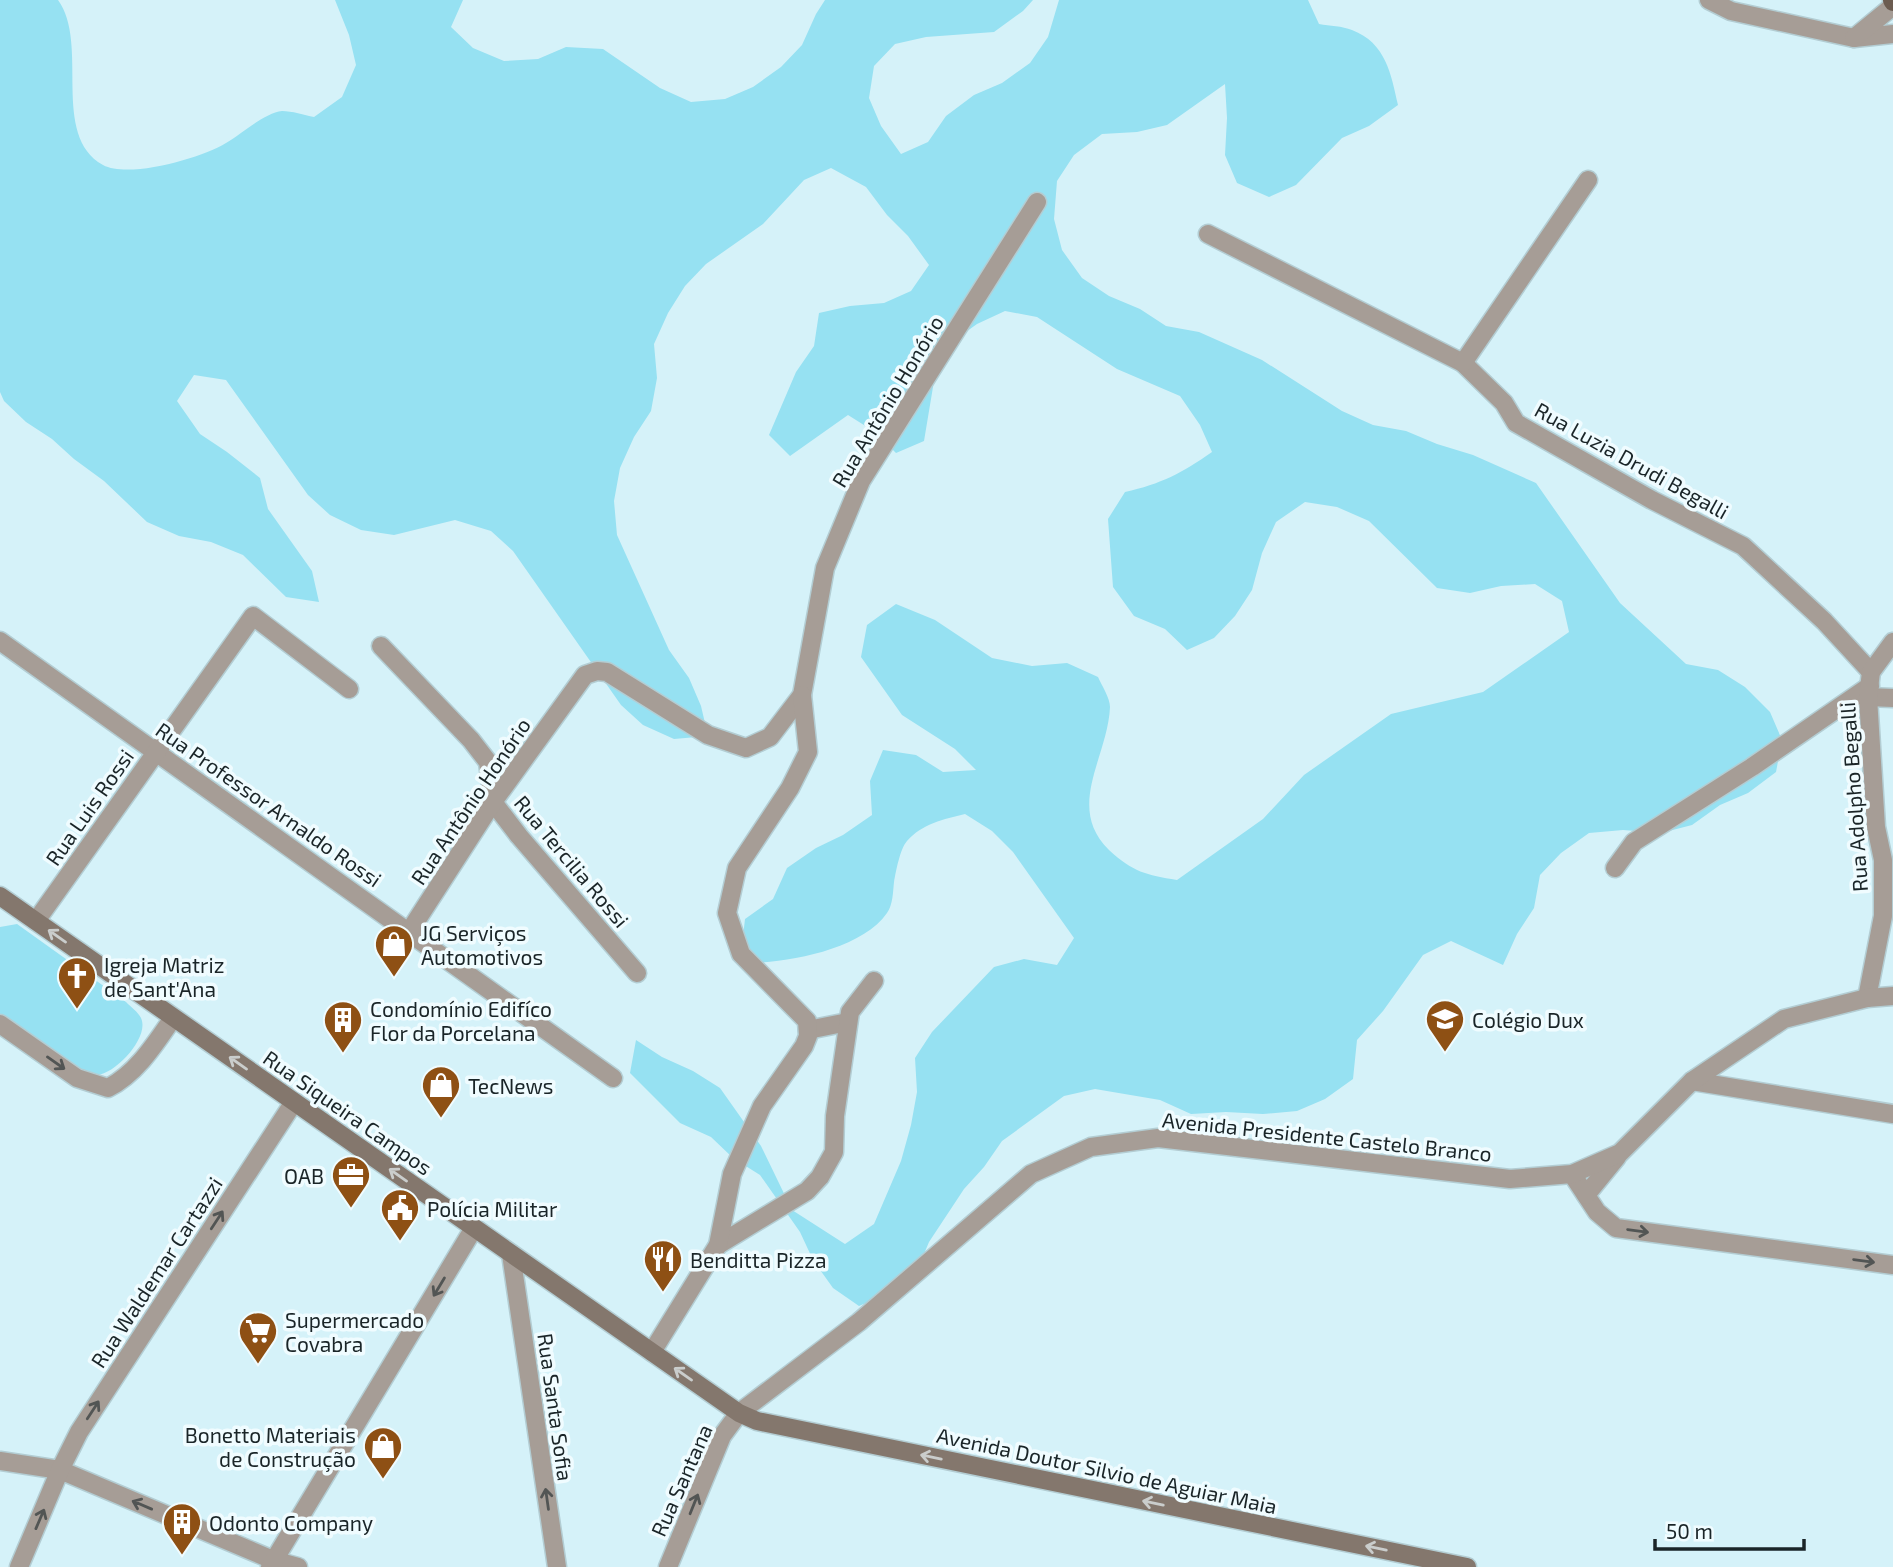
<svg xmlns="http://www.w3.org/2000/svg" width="1893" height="1567" viewBox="0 0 1893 1567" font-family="'Exo 2',sans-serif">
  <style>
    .green { fill: #96e1f2 }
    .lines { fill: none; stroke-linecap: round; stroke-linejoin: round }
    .minor-casing { stroke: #b3cdd3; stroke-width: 21 }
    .secondary-casing { stroke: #b3cdd3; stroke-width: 21 }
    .primary-casing { stroke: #b3cdd3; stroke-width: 21 }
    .minor { stroke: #a69d96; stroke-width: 18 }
    .secondary { stroke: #84776d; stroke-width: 18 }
    .primary { stroke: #6c5c50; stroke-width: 18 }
    .oneway { stroke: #cacdcc }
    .oneway2 { stroke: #525554 }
    .labels { text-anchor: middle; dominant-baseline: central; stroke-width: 7; stroke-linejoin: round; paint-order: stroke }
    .street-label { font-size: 21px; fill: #1a2528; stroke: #f0fcff }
    .poi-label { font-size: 21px; fill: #1a2528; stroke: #f0fcff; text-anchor: start }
  </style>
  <rect width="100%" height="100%" fill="#d5f2f9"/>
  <!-- green -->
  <g class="green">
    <path d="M0 0H58C90 44 50 135 103 165 129 179 202 158 226 143 242 134 264 113 282 111 292 111 304 115 314 117L342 97 356 65 349 35 335 0H463L451 27 473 48 504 61 538 59 566 47 603 49 660 88 691 102 725 99 753 87 781 67 802 45 816 14 825 0H1033L1023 11 994 32 926 37 895 44 874 66 869 98 881 126 901 154 928 142 946 116 974 95 1002 83 1030 63 1048 37 1059 0H1308L1319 24C1330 26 1342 26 1352 30 1386 43 1391 74 1398 105L1369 126 1342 138 1296 185 1269 197 1237 183 1225 155 1227 118 1225 84 1167 125 1137 132 1102 134 1074 155 1057 181 1054 219 1062 250 1082 278 1109 296 1140 309 1166 326 1199 332 1262 360 1342 411 1373 425 1406 431 1437 444 1473 455 1536 483 1620 603 1686 664 1718 670 1745 687 1770 712 1782 740 1776 772 1748 793 1720 805 1692 825 1661 833 1623 830 1589 833 1561 853 1540 875 1534 908 1517 934 1503 965 1451 941 1423 955 1383 1011 1357 1040 1353 1079 1325 1099 1297 1111 1263 1114 1226 1112 1191 1114 1160 1100 1095 1089 1064 1096 1002 1141 984 1167 964 1189 929 1242 916 1273 887 1294 859 1306 833 1288 813 1260 800 1232 760 1175 733 1158 711 1137 680 1123 630 1073 636 1040 662 1057 693 1071 720 1088 761 1146 792 1210 845 1244 874 1224 901 1161 911 1125 917 1092 915 1058 932 1032 994 967 1024 959 1057 965 1074 938 1013 852 992 831 965 814C944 819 922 824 907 841 900 849 896 871 894 882 893 891 893 905 887 913 862 949 791 962 750 963L741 954 745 919 773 899 787 868 816 848 843 835 872 815 870 781 883 750 916 755 943 772 976 770 955 749 902 715 861 657 867 625 896 604 935 620 992 658 1032 666 1067 663 1098 677C1102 686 1110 698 1110 707 1108 757 1065 807 1109 850 1133 872 1146 875 1177 880L1263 819 1304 775 1391 714 1483 692 1569 632 1562 601 1535 584 1501 586 1470 593 1437 588 1369 521 1337 507 1305 502 1276 522 1262 553 1252 590 1235 616 1214 638 1187 650 1165 629 1134 616 1113 587 1108 519 1125 492C1161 484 1182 473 1212 452L1200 425 1180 396 1117 369 1037 317 1005 311 977 324 949 344 935 375 924 441 896 453 875 432 848 415 790 456 769 435 796 372 814 346 819 313 850 306 884 303 911 291 929 265 908 236 887 215 866 187 831 168 804 180 763 224 706 264 685 286 668 313 654 344 657 378 651 411 634 437 620 468 614 501 617 535 669 650 689 678 701 706 708 736 674 739 643 725 621 705 513 551 491 531 455 520 394 535 361 530 330 515 308 495 226 380 194 375 177 401 200 434 227 452 260 478 268 509 312 571 319 602 286 597 243 555 211 542 179 536 147 522 104 481 74 459 52 439 26 422 4 401 0 392Z"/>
    <path d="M17 924 126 1002C131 1007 138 1012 141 1018 150 1037 116 1073 98 1075 90 1075 83 1071 76 1068L0 1015V927Z"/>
  </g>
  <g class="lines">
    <!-- minor casing -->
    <g class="minor-casing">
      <g id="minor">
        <path d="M1709 0 1731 11 1854 38 1893 34"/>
        <path d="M1854 38 1893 6"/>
        <path d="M1208 234 1463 363 1504 403 1516 423 1652 500 1743 546 1824 621 1871 672"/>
        <path d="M1463 363 1588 180"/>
        <path d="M0 641 613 1078"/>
        <path d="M381 646 471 740 488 762 493 802 519 836 637 973"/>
        <path d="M1868 697 1893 698"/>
        <path d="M1615 868 1634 842 1752 767 1870 686"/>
        <path d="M36 921 253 616 349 689"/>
        <path d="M409 932 493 802 585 675 597 671 607 672 708 735 746 748 770 737 802 695 825 568 861 481 1037 202"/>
        <path d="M1867 998 1883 916V860L1876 827 1868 697 1871 672 1893 642"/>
        <path d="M0 1024 77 1078 108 1088C137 1073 155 1044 173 1018"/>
        <path d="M808 1030 848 1022"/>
        <path d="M1692 1081 1893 1114"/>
        <path d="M1572 1174 1597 1212 1616 1228 1893 1265"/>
        <path d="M1586 1195 1617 1157"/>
        <path d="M718 1245 807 1191 820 1177 834 1152 835 1116 850 1012 874 981"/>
        <path d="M511 1254 557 1567"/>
        <path d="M652 1352 718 1245 732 1174 762 1106 804 1046 808 1036 807 1021 741 954 727 913 737 868 790 788 808 752 802 695"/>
        <path d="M0 1461 60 1470 273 1560 298 1567"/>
        <path d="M19 1567 60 1470 79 1432 294 1102"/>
        <path d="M270 1567 474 1228"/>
        <path d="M668 1567 722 1436 739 1413 859 1322 1031 1174 1091 1147 1158 1138 1510 1179 1572 1174 1620 1153 1692 1081 1784 1019 1867 998 1893 996"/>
      </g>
    </g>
    <!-- secondary casing -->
    <g class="secondary-casing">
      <path id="secondary" d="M0 896 739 1413 757 1421 1467 1567"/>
    </g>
    <!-- primary casing -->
    <g class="primary-casing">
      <path id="primary" d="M1892 0 1893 2"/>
    </g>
    <!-- minor -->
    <use href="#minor" class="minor"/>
    <!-- secondary -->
    <use href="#secondary" class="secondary"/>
    <!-- primary -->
    <use href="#primary" class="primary"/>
  </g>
  <!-- one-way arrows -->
  <defs><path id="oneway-shaft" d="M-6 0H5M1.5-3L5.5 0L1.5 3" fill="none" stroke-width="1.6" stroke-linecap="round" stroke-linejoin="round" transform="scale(1.75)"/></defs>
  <g class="oneway">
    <use href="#oneway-shaft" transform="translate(57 936) rotate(-145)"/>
    <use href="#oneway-shaft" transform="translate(238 1063) rotate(-145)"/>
    <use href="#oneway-shaft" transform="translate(398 1175) rotate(-145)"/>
    <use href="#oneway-shaft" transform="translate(683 1374) rotate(-145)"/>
    <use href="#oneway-shaft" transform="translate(931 1457) rotate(-168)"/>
    <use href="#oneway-shaft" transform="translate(1153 1503) rotate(-168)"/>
    <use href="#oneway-shaft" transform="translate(1376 1548) rotate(-168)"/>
  </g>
  <g class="oneway2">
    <use href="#oneway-shaft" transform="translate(56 1063) rotate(35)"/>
    <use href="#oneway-shaft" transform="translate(217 1220) rotate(-57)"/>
    <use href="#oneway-shaft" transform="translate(1638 1231) rotate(8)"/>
    <use href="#oneway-shaft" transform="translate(1864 1261) rotate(8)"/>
    <use href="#oneway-shaft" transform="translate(439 1287) rotate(121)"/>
    <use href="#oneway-shaft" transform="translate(93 1410) rotate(-57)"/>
    <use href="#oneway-shaft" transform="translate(547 1499) rotate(-98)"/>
    <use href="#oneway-shaft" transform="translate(694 1504) rotate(-68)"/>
    <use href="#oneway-shaft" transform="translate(142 1505) rotate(-157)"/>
    <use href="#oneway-shaft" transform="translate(40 1519) rotate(-67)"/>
  </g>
  <!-- icons -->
  <defs>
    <g id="shop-pin" transform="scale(2.0125)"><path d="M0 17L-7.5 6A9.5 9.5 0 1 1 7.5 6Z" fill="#8e5014" stroke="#f0fcff"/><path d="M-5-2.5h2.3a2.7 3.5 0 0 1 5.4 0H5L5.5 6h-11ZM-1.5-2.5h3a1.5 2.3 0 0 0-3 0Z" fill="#fff"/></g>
    <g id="church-pin" transform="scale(2.0125)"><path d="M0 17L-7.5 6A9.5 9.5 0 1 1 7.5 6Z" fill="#8e5014" stroke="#f0fcff"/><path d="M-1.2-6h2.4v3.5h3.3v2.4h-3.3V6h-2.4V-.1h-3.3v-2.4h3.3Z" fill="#fff"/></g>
    <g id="school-pin" transform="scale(2.0125)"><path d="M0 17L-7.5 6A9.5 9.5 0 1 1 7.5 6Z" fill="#8e5014" stroke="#f0fcff"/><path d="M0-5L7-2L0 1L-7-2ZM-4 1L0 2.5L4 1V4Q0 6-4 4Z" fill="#fff"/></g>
    <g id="building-pin" transform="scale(2.0125)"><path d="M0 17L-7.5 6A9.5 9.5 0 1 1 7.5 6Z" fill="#8e5014" stroke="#f0fcff"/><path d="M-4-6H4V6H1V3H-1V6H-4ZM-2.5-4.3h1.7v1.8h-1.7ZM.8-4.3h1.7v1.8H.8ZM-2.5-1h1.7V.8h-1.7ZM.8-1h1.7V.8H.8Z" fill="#fff"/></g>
    <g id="office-pin" transform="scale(2.0125)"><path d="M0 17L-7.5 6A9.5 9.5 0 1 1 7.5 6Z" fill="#8e5014" stroke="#f0fcff"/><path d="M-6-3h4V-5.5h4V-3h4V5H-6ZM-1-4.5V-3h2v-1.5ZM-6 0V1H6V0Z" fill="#fff"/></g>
    <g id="civic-pin" transform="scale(2.0125)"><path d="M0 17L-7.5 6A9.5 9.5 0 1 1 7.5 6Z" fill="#8e5014" stroke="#f0fcff"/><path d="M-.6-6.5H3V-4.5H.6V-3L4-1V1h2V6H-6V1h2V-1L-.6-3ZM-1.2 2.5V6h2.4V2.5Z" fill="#fff"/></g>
    <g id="restaurant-pin" transform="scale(2.0125)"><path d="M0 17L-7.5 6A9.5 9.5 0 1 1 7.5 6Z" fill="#8e5014" stroke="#f0fcff"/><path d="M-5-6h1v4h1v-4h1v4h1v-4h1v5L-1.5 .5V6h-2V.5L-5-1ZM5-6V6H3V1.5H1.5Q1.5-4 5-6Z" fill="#fff"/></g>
    <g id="supermarket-pin" transform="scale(2.0125)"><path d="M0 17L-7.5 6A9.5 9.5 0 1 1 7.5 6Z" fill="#8e5014" stroke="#f0fcff"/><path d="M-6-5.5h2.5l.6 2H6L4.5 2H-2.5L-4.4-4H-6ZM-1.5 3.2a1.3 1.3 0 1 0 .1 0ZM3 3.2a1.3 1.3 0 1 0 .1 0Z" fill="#fff"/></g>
  </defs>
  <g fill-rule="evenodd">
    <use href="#shop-pin" x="394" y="944"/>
    <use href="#church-pin" x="77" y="976"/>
    <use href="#school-pin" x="1445" y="1019"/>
    <use href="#building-pin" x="343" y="1020"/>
    <use href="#shop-pin" x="441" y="1085"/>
    <use href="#office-pin" x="351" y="1175"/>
    <use href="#civic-pin" x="400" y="1208"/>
    <use href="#restaurant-pin" x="663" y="1259"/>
    <use href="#supermarket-pin" x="258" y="1331"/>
    <use href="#shop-pin" x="383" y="1446"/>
    <use href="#building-pin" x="182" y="1522"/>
  </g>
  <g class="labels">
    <!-- street labels -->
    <g class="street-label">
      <text transform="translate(887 401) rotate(-59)">Rua Antônio Honório</text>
      <text transform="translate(1632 460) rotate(29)">Rua Luzia Drudi Begalli</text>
      <text transform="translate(1853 797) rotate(-94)">Rua Adolpho Begalli</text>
      <text transform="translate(470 801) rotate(-56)">Rua Antônio Honório</text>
      <text transform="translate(269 804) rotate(35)">Rua Professor Arnaldo Rossi</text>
      <text transform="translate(89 807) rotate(-55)">Rua Luis Rossi</text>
      <text transform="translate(572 861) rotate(50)">Rua Tercilia Rossi</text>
      <text transform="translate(348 1112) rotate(35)">Rua Siqueira Campos</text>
      <text transform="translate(1327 1136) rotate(6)">Avenida Presidente Castelo Branco</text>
      <text transform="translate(156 1272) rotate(-57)">Rua Waldemar Cartazzi</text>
      <text transform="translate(556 1407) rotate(82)">Rua Santa Sofia</text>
      <text transform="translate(1107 1470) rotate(12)">Avenida Doutor Silvio de Aguiar Maia</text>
      <text transform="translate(681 1480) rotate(-66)">Rua Santana</text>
    </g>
    <!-- poi labels -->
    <g class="poi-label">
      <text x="421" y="932">JG Serviços<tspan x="421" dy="24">Automotivos</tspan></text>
      <text x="104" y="964">Igreja Matriz<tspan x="104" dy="24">de Sant'Ana</tspan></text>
      <text x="370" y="1008">Condomínio Edifíco<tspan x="370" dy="24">Flor da Porcelana</tspan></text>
      <text x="1472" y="1019">Colégio Dux</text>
      <text x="468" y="1085">TecNews</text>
      <text x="324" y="1175" text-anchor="end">OAB</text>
      <text x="427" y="1208">Polícia Militar</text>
      <text x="690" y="1259">Benditta Pizza</text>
      <text x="285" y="1319">Supermercado<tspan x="285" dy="24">Covabra</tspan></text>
      <text x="356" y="1434" text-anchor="end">Bonetto Materiais<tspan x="356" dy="24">de Construção</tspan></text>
      <text x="209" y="1522">Odonto Company</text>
    </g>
  </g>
  <!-- scale -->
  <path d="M1655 1539v10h149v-10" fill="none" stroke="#1a2528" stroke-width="3.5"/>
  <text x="1666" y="1539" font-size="21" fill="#1a2528" stroke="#f0fcff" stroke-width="5" paint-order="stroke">50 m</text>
</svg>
